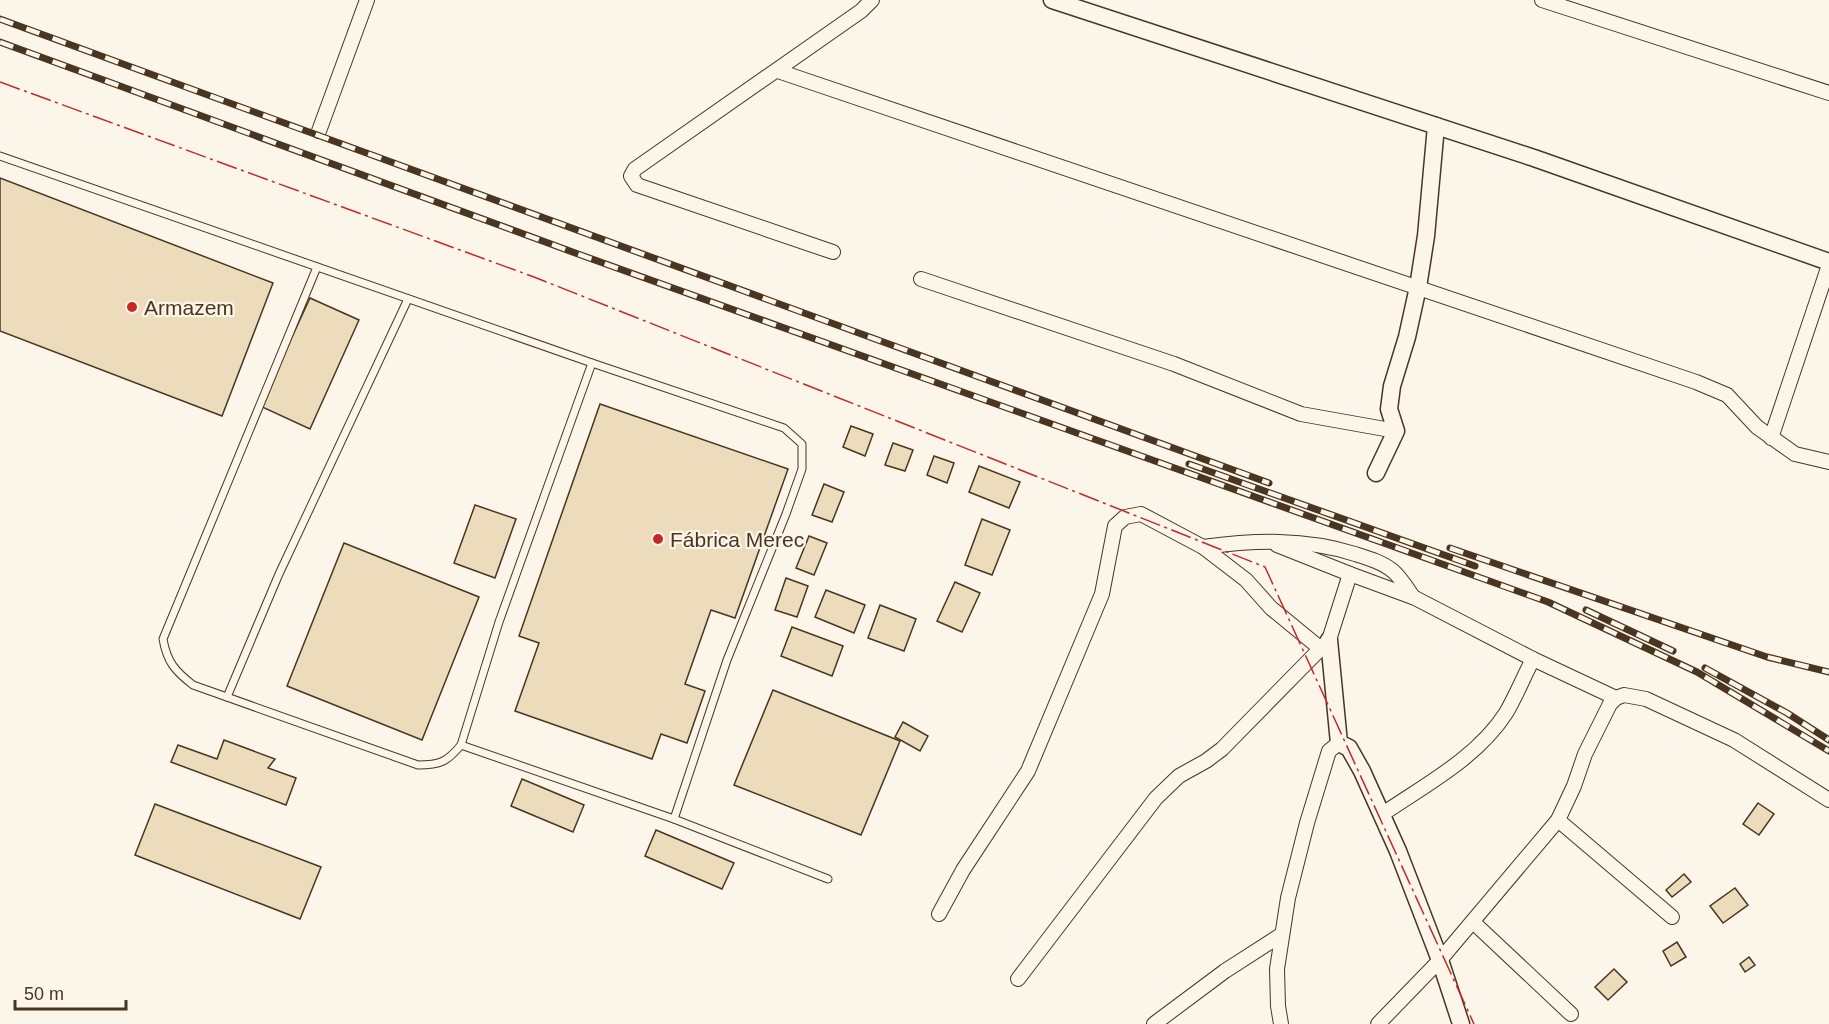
<svg xmlns="http://www.w3.org/2000/svg" width="1829" height="1024" viewBox="0 0 1829 1024" font-family="Arial,sans-serif">
  <style>
    .building { fill: #ecdcbc; stroke: #4a3520; stroke-width: 1.5 }
    .lines { fill: none; stroke-linecap: round; stroke-linejoin: round }
    .service-casing { stroke: #4a3520; stroke-width: 9 }
    .minor-casing { stroke: #4a3520; stroke-width: 16 }
    .tertiary-casing { stroke: #4a3520; stroke-width: 19 }
    .service { stroke: #fbf6e9; stroke-width: 7 }
    .minor { stroke: #fbf6e9; stroke-width: 14 }
    .tertiary { stroke: #fbf6e9; stroke-width: 16 }
    .rail-casing { stroke: #4a3520; stroke-width: 7 }
    .rail { stroke: #fbf6e9; stroke-width: 4.5; stroke-dasharray: 14; stroke-linecap: butt }
    .power { stroke: #c62828; stroke-width: 1.5; stroke-dasharray: 21 4.5 3 4.5; stroke-linecap: butt }
    .poi-dot { fill: #c62828; stroke: #fbf6e9; stroke-width: 2 }
    .labels { text-anchor: middle; dominant-baseline: central; stroke-width: 4.5; stroke-linejoin: round; paint-order: stroke }
    .poi-label { font-size: 21px; fill: #4a3520; stroke: #fbf6e9; text-anchor: start }
  </style>
  <rect width="100%" height="100%" fill="#fbf6e9"/>
  <!-- building -->
  <g class="building">
    <path d="M0 178 273 283 222 416 0 331Z"/>
    <path d="M310 298 359 320 310 429 260 406Z"/>
    <path d="M600 404 788 469 735 618 711 610 685 684 705 691 687 743 661 734 652 759 515 711 539 643 519 636Z"/>
    <path d="M851 426 873 434 865 456 843 447Z"/>
    <path d="M893 443 913 450 905 471 885 465Z"/>
    <path d="M934 456 954 463 947 483 927 475Z"/>
    <path d="M979 466 1020 482 1009 508 969 492Z"/>
    <path d="M824 484 844 492 832 522 812 515Z"/>
    <path d="M475 505 516 519 495 578 454 563Z"/>
    <path d="M982 519 1010 530 992 575 965 565Z"/>
    <path d="M809 536 827 543 814 575 796 568Z"/>
    <path d="M344 543 479 597 422 740 287 686Z"/>
    <path d="M786 578 808 586 797 617 775 610Z"/>
    <path d="M955 582 980 593 962 632 937 621Z"/>
    <path d="M826 590 865 605 854 633 815 617Z"/>
    <path d="M880 605 916 619 904 651 868 638Z"/>
    <path d="M792 627 843 646 832 676 781 656Z"/>
    <path d="M773 690 900 741 861 835 734 785Z"/>
    <path d="M903 722 928 736 920 751 895 737Z"/>
    <path d="M224 740 275 759 268 768 296 778 286 805 171 762 178 745 217 759Z"/>
    <path d="M522 779 584 805 573 832 511 806Z"/>
    <path d="M1758 803 1774 814 1759 835 1743 824Z"/>
    <path d="M155 804 321 867 300 919 135 855Z"/>
    <path d="M656 830 734 863 722 889 645 856Z"/>
    <path d="M1684 874 1691 882 1672 897 1666 890Z"/>
    <path d="M1735 888 1748 905 1723 923 1710 906Z"/>
    <path d="M1677 942 1686 957 1671 966 1663 951Z"/>
    <path d="M1749 957 1755 965 1745 972 1740 964Z"/>
    <path d="M1614 969 1627 982 1608 1000 1595 987Z"/>
  </g>
  <g class="lines">
    <!-- service casing -->
    <g class="service-casing">
      <g id="service">
        <path d="M0 156 592 363 784 428 802 444V469L786 514 727 660 674 819"/>
        <path d="M317 267 163 639C167 662 175 671 193 685L418 765C440 765 447 762 461 745L499 622 592 363"/>
        <path d="M227 697 279 574 408 299"/>
        <path d="M461 745 674 819 828 879"/>
      </g>
    </g>
    <!-- minor casing -->
    <g class="minor-casing">
      <g id="minor">
        <path d="M1542 0 1829 93"/>
        <path d="M778 71 1696 382 1727 395 1757 427 1795 454 1829 462"/>
        <path d="M319 131 367 0"/>
        <path d="M833 252 637 185 631 176 635 169 861 11 872 0"/>
        <path d="M921 279 1174 364 1301 414 1396 431"/>
        <path d="M1771 438 1829 265"/>
        <path d="M1277 545 1350 574"/>
        <path d="M1203 547C1254 540 1305 538 1355 554 1368 558 1382 562 1393 571 1401 578 1407 588 1413 597"/>
        <path d="M1381 815C1425 785 1477 758 1506 713 1516 696 1524 676 1533 659"/>
        <path d="M1558 820 1672 917"/>
        <path d="M939 914 963 870 1028 771 1102 594 1115 526 1125 517 1141 514 1203 547 1246 580 1271 608 1321 649"/>
        <path d="M1473 922 1571 1014"/>
        <path d="M1018 979 1156 798 1179 776 1206 761 1222 749 1329 640 1350 574 1415 598 1533 659 1616 698"/>
        <path d="M1154 1024 1225 971 1281 935"/>
        <path d="M1281 1024 1278 1006 1277 969 1288 898 1307 823 1329 751 1339 743"/>
        <path d="M1378 1024 1440 960 1558 820 1574 786 1585 754 1610 704 1616 698 1624 695 1646 699 1734 740 1829 800"/>
      </g>
    </g>
    <!-- tertiary casing -->
    <g class="tertiary-casing">
      <g id="tertiary">
        <path d="M1052 0 1534 158 1829 262"/>
        <path d="M1376 473 1396 431 1389 409 1392 386 1407 337 1418 287 1426 236 1436 126"/>
        <path d="M1329 640 1339 743 1349 748 1362 771 1398 851 1440 960 1461 1024"/>
      </g>
    </g>
    <!-- service -->
    <use href="#service" class="service"/>
    <!-- minor -->
    <use href="#minor" class="minor"/>
    <!-- tertiary -->
    <use href="#tertiary" class="tertiary"/>
    <!-- rail casing -->
    <g class="rail-casing">
      <g id="rail">
        <path d="M0 19 1269 483"/>
        <path d="M0 42 578 254 1548 602 1697 672 1829 751"/>
        <path d="M1189 464 1475 566"/>
        <path d="M1450 548 1767 657 1829 672"/>
        <path d="M1586 610 1673 651"/>
        <path d="M1705 668 1787 713 1829 740"/>
      </g>
    </g>
    <!-- rail -->
    <use href="#rail" class="rail"/>
    <!-- power -->
    <path class="power" d="M0 82 534 277 1265 567 1474 1024"/>
  </g>
  <!-- markers -->
  <g class="poi-dot">
    <circle cx="132" cy="307" r="6"/>
    <circle cx="658" cy="539" r="6"/>
  </g>
  <g class="labels">
    <!-- poi labels -->
    <g class="poi-label">
      <text x="144" y="307">Armazem</text>
      <text x="670" y="539">Fábrica Merec</text>
    </g>
  </g>
  <!-- scale -->
  <path d="M15 1000v9h111v-9" fill="none" stroke="#4a3520" stroke-width="3"/>
  <text x="24" y="1000" font-size="18" fill="#4a3520" stroke="#fbf6e9" stroke-width="4.5" paint-order="stroke">50 m</text>
</svg>
